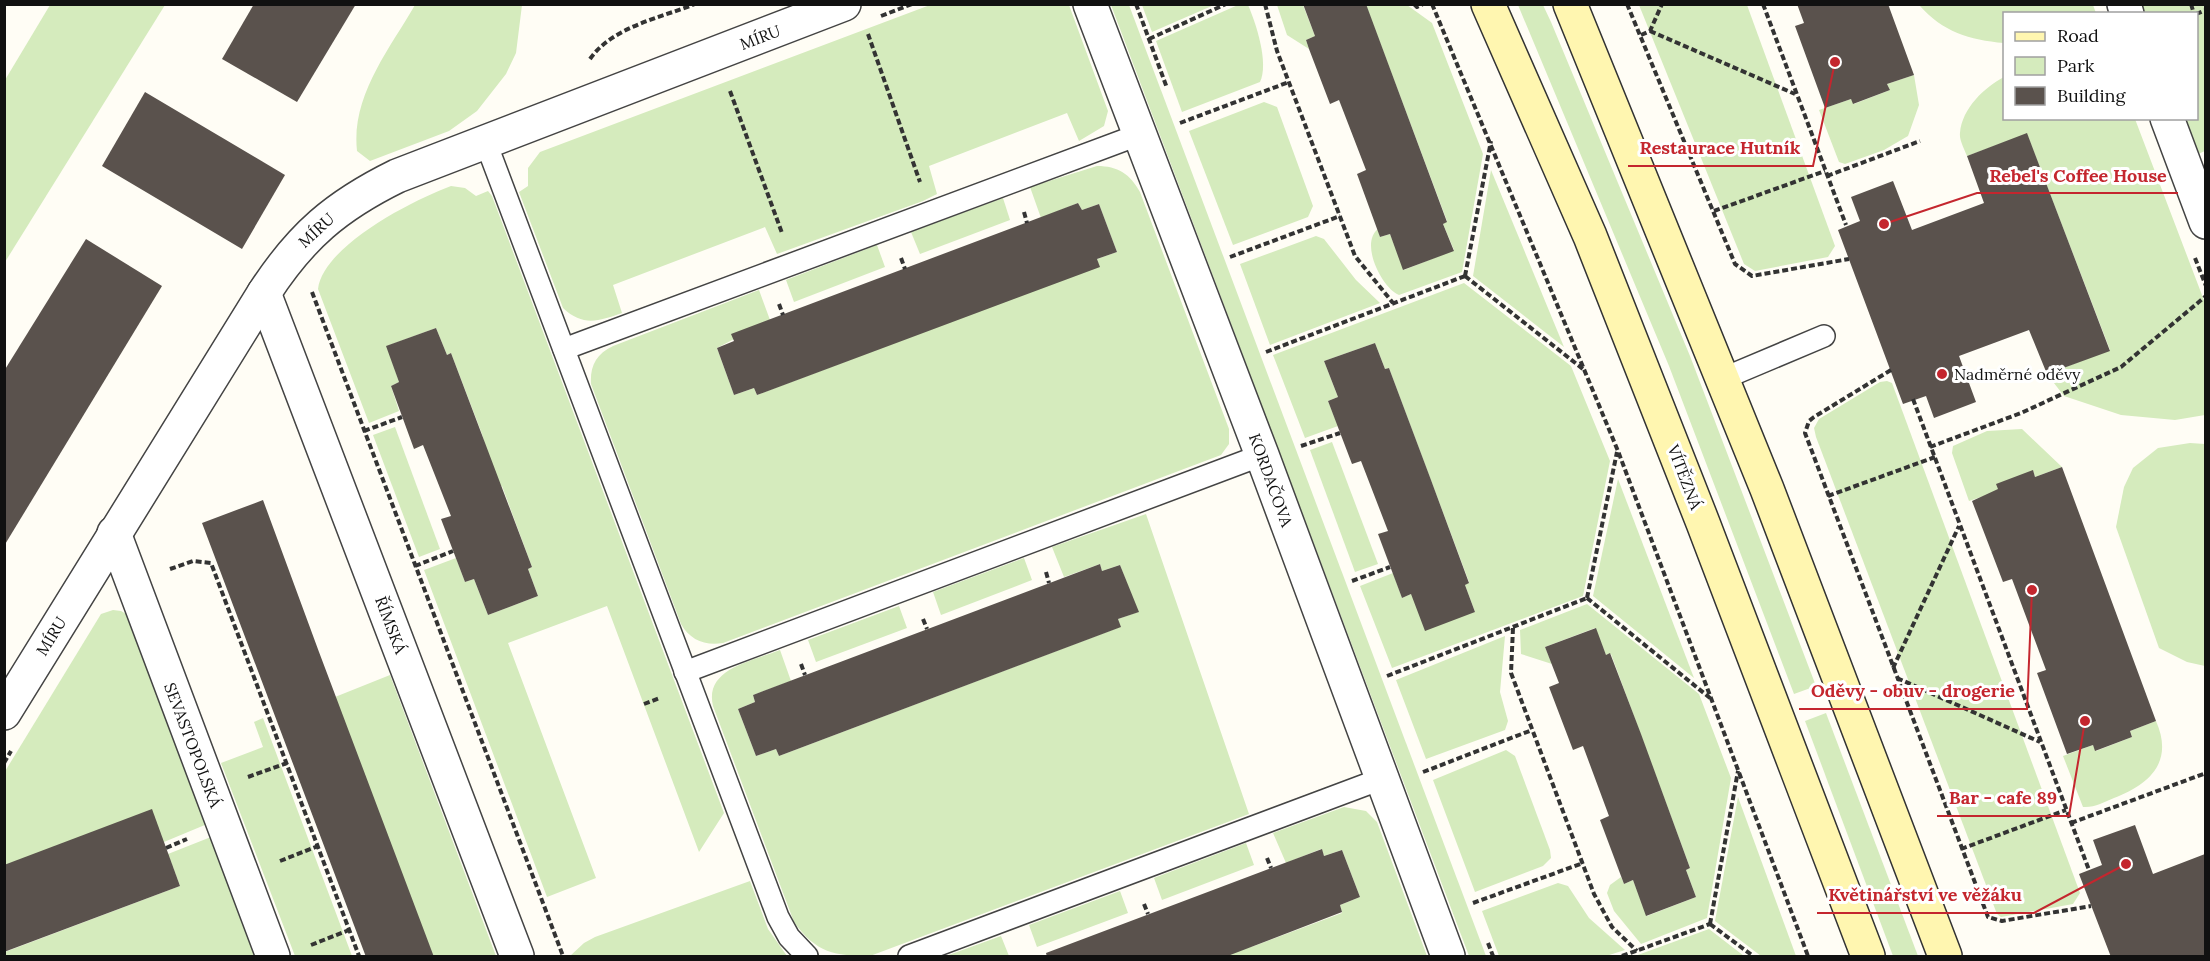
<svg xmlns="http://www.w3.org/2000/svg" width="2210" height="961" viewBox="0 0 2210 961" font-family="Lora,serif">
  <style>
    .green { fill: #d5ebbd }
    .building { fill: #5a524d }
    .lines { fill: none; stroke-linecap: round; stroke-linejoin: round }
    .service-casing { stroke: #444; stroke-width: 24 }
    .minor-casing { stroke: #444; stroke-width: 36 }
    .secondary-casing { stroke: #333; stroke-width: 36 }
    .path { stroke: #333; stroke-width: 4; stroke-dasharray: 6 3; stroke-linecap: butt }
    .service { stroke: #fff; stroke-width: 21 }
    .minor { stroke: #fff; stroke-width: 33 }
    .secondary { stroke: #fff6b0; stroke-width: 33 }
    .poi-dot { fill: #c4262e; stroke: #fff; stroke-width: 2 }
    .labels { text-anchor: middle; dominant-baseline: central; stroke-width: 6; stroke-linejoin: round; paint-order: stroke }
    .street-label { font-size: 16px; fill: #111; stroke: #fff }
    .poi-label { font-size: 16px; fill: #111; stroke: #fff; text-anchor: start }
    .leader { fill: none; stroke: #c4262e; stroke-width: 2 }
    .callout-dot { fill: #c4262e; stroke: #fff; stroke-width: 2 }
    .callout-label { font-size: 18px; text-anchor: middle; font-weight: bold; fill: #c4262e; stroke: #fff; stroke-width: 6; stroke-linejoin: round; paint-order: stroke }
  </style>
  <rect width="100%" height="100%" fill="#fffdf5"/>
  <!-- green -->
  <g class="green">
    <path d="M50 5H165L5 262V80Z"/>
    <path d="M415 5H522L516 53 506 74 477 111 449 131 370 161 357 151C351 96 389 50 415 5Z"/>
    <path d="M930 5H1069L1108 111 1104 126 1079 141 1067 113 929 166 937 194 923 201 777 254 765 227 613 285 622 313C599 321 583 327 563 308L519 192 528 186V168L540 152Z"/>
    <path d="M1111 5H1129L1486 956H1469Z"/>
    <path d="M1142 5V4L1214 5 1152 32Z"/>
    <path d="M1238 5H1248C1256 23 1269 63 1260 82L1182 112 1156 41Z"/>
    <path d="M1277 5H1303L1315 36 1306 40 1309 49 1287 35Z"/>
    <path d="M1360 5H1407L1432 23 1483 154 1462 272 1399 295C1383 289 1359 244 1378 229L1380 237 1390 234 1404 270 1454 250 1443 224 1447 221 1367 8Z"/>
    <path d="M1518 5H1543L1551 22 1690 356 1816 686 1794 694 1669 366Z"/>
    <path d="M1639 5H1747L1835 246 1828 257 1755 271 1744 264Z"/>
    <path d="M1919 5H2093L2096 13 2004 14V43C1969 40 1943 32 1919 5Z"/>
    <path d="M2142 5H2205V151L2198 154 2185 119 2196 118V14L2145 13Z"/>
    <path d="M1914 75 1919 105 1908 136 1884 150 1845 164 1839 162 1819 110 1851 99 1854 104 1890 90 1887 84Z"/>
    <path d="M2004 77V118L2135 119 2205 303V415L2175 420 2121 415 2064 396 2047 374 2110 350 2027 134 1967 156C1965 150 1959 140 1960 133 1962 108 1985 87 2004 77Z"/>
    <path d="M1264 102 1277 107 1313 206 1308 217 1233 245 1189 131Z"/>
    <path d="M1097 166C1118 166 1130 174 1140 192L1229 429V444L1221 455 723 643C705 646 690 640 681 624L591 384C590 366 596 354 613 346L759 290 770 320 717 348 734 395 754 388 757 395 1099 266 1097 259 1117 252 1099 204 1082 210 1078 203 1041 218 1030 187Z"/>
    <path d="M1491 170 1564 347 1473 276Z"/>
    <path d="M451 186 465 188 476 196 488 191 492 196 724 813 699 852 607 606 508 643 596 878 547 897 424 570 456 558 465 582 474 579 488 615 538 596 528 569 532 567 502 486 497 488 482 434 451 353 447 355 436 328 387 346 399 382 391 386 399 411 369 423 318 289C323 246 413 200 451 186Z"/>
    <path d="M1003 198 1010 220 920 254 911 232Z"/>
    <path d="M1316 236 1324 239 1356 280 1380 303 1270 345 1240 264Z"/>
    <path d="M877 245 885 267 794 302 786 280Z"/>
    <path d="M1464 283 1571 366 1610 461 1583 596 1392 668 1360 586 1393 573 1402 598 1411 594 1475 612 1465 585 1469 582 1389 368 1385 369 1375 343 1324 361 1338 397 1328 401 1338 426 1305 438 1273 355Z"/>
    <path d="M1887 381 1892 383 2080 893 2073 904 2001 917 1997 914 1816 437 1814 428 1819 419 1880 382Z"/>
    <path d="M395 427 440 549 419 557 373 435Z"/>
    <path d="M2022 429 2062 467 2035 477 2033 471 1999 491 1969 501 1952 453 1953 446 1987 431Z"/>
    <path d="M1332 442 1378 564 1355 572 1310 450Z"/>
    <path d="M2190 443 2205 444V666L2187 662 2159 648 2116 527 2124 487 2133 468 2158 448Z"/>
    <path d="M1618 479 1694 678 1593 596Z"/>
    <path d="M1146 514 1249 814 870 956C835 956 816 953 794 922L713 706C704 668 753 661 780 650L791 681 753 695 755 702 738 709 756 756 776 749 779 756 1120 627 1118 619 1138 612 1120 565 1102 571 1100 564 1064 577 1052 547Z"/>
    <path d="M1024 558 1032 580 941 615 933 592Z"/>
    <path d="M1587 604 1699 694 1731 778 1707 918 1641 944 1614 911 1607 893 1610 885 1621 877 1624 884 1633 880 1647 916 1696 897 1686 870 1690 868 1611 654 1606 655 1595 628 1545 647 1552 664 1521 654 1520 630Z"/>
    <path d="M899 606 907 628 816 662 808 640Z"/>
    <path d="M113 610 121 611 133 618 212 822 164 842 5 865 4 773 101 614Z"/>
    <path d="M1505 636 1500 692 1508 721 1505 730 1426 759 1396 680Z"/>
    <path d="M390 675 496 956H433L335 697Z"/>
    <path d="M1826 713 1918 956H1893L1805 721Z"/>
    <path d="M263 718 352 956H295L221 763 263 747 254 722Z"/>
    <path d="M2156 721C2174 762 2150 784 2114 798 2104 802 2094 808 2083 807L2063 756 2093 745 2096 751 2132 737 2130 731Z"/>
    <path d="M1506 750 1515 756 1550 850 1551 858 1543 866 1475 892 1433 780Z"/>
    <path d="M1738 797 1796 956H1761L1715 921Z"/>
    <path d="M1344 807 1366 811 1377 822 1427 956H1215L1254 946 1342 913 1340 905 1360 897 1342 850 1324 856 1321 849 1286 863 1273 833Z"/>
    <path d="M216 835 263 956H5V952L180 886 168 854Z"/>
    <path d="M1246 843 1254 865 1162 900 1154 878Z"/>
    <path d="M750 881 768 929 787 956H570L584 943 595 937Z"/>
    <path d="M1558 883 1568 886 1589 918 1625 950 1606 956H1499L1482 911Z"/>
    <path d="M1120 891 1128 913 1037 947 1029 925Z"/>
    <path d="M1709 929 1744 956H1635Z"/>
    <path d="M1001 936 1009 956H946Z"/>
  </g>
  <!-- building -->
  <g class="building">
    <path d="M254 4H356L297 102 222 59Z"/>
    <path d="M1303 4H1366L1447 222 1443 224 1454 251 1403 270 1390 234 1380 237 1357 174 1366 170 1339 100 1330 104 1309 49 1306 40 1315 36Z"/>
    <path d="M1797 4H1888L1914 75 1887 84 1890 90 1853 104 1851 99 1825 108 1795 26 1804 23Z"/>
    <path d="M145 92 285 175 242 249 102 166Z"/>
    <path d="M2027 133 2110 351 2047 374 2029 330 1959 356 1976 402 1934 418 1926 396 1903 404 1838 230 1860 221 1851 197 1893 181 1912 230 1984 203 1967 156Z"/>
    <path d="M1078 203 1082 210 1099 204 1117 252 1097 259 1100 267 757 395 754 388 734 395 717 348 734 341 731 334Z"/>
    <path d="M86 239 162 286 4 546V371Z"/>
    <path d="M436 328 447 355 451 353 532 567 528 569 538 596 488 615 474 579 465 582 441 519 451 516 423 445 414 449 391 386 399 382 386 346Z"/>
    <path d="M1375 343 1385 369 1389 368 1431 480 1469 583 1465 585 1475 612 1425 631 1411 594 1402 598 1378 534 1388 531 1361 461 1352 464 1328 401 1338 397 1324 361Z"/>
    <path d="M2062 467 2156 721 2130 731 2132 737 2095 751 2093 745 2067 754 2037 673 2046 670 2012 579 2003 582 1972 501 1998 489 1996 484 2033 470 2035 477Z"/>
    <path d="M263 500 319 652 434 957H366L202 523Z"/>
    <path d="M1100 564 1102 571 1120 565 1139 612 1118 619 1121 627 779 756 776 749 756 756 738 709 755 702 753 695Z"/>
    <path d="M1596 628 1606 655 1610 653 1641 734 1690 868 1686 870 1696 897 1646 916 1633 880 1624 884 1600 820 1609 816 1583 746 1573 750 1549 687 1559 683 1545 647Z"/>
    <path d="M152 809 180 886 4 952V865Z"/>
    <path d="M2135 825 2153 874 2205 854V957H2111L2079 874 2102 865 2093 840Z"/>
    <path d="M1322 849 1324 856 1342 850 1360 897 1340 905 1342 912 1225 957H1047L1046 953Z"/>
  </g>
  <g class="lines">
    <!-- service casing -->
    <g class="service-casing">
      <g id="service">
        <path d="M486 143 778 917 789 937 807 956"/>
        <path d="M564 349 1138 135"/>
        <path d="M1722 379 1824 336"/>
        <path d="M685 672 1262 455"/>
        <path d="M909 956 1381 779"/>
      </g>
    </g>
    <!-- minor casing -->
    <g class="minor-casing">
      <g id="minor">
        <path d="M1090 4 1262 455 1448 956"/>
        <path d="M2124 4 2127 14"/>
        <path d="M2167 118 2206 222"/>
        <path d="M264 293 517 956"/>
        <path d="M114 533 273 956"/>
        <path d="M4 713 264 293C301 236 336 206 397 176L844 4"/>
      </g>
    </g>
    <!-- secondary casing -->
    <g class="secondary-casing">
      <g id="secondary">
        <path d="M1488 4 1590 236 1703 523 1868 956"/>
        <path d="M1570 4 1767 489 1945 956"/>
      </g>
    </g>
    <!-- path -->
    <g class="path">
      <path d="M1136 4 1167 88"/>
      <path d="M1265 4 1277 51 1355 256 1393 303"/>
      <path d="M1414 4 1417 7 1423 4"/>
      <path d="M1432 4 1618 451 1808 956"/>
      <path d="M1627 4 1735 264 1752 276 1849 259"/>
      <path d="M1763 4 1846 225"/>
      <path d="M2191 4 2194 14"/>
      <path d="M2196 14 2206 10"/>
      <path d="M881 16 912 4"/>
      <path d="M1650 31 1795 94"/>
      <path d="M868 34 920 182"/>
      <path d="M1641 35 1650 31 1662 4"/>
      <path d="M1149 39 1226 4"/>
      <path d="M590 59C612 27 660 18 695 4"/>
      <path d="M730 91 782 233"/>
      <path d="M1180 123 1289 82"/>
      <path d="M1827 176 1920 141"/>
      <path d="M1714 211 1825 171"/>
      <path d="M1024 212 1027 223"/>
      <path d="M1230 257 1340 216"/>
      <path d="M901 258 905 269"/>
      <path d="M2195 258 2206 286"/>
      <path d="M1465 276 1583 369"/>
      <path d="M1465 276 1491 141"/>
      <path d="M312 292 563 956"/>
      <path d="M779 304 783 315"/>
      <path d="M1266 352 1465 276"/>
      <path d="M1891 370 1814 417 1809 421 1805 433 1988 917 2002 921 2091 906"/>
      <path d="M1913 399 2089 870"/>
      <path d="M364 431 402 417"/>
      <path d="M1301 446 1340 433"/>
      <path d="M1930 447 2021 413 2121 367 2206 296"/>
      <path d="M1828 496 1935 457"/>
      <path d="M415 566 453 551"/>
      <path d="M170 569 193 561 211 563 359 956"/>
      <path d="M1046 572 1049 583"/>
      <path d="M1352 581 1390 567"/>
      <path d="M1587 598 1710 698"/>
      <path d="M1587 598 1617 452"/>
      <path d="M923 619 927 629"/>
      <path d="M1513 628 1511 673 1594 894 1612 927 1637 951"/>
      <path d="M801 664 805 675"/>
      <path d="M1893 668 1959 526"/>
      <path d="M1387 676 1587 598"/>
      <path d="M1897 678 2040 742"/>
      <path d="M644 704 660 698"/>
      <path d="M4 763 11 751"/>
      <path d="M1423 772 1532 730"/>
      <path d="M248 777 287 763"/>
      <path d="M2071 823 2206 773"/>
      <path d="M166 848 187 839"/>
      <path d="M1961 849 2066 810"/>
      <path d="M1267 858 1271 868"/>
      <path d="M280 861 318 846"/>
      <path d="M1473 903 1583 863"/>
      <path d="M1144 904 1148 914"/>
      <path d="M1710 924 1738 771"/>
      <path d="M1710 924 1753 956"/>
      <path d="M1488 943 1493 956"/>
      <path d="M311 945 349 930"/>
      <path d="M1622 956 1710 924"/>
    </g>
    <!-- service -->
    <use href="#service" class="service"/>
    <!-- minor -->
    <use href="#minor" class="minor"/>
    <!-- secondary -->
    <use href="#secondary" class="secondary"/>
  </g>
  <!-- markers -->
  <circle class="poi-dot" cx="1942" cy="374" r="6"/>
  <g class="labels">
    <!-- street labels -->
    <g class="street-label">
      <text transform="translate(760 37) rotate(-21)">MÍRU</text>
      <text transform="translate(316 230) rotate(-43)">MÍRU</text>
      <text transform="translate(1685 477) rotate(69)">VÍTĚZNÁ</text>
      <text transform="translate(1271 480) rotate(70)">KORDAČOVA</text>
      <text transform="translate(391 625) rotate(69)">ŘÍMSKÁ</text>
      <text transform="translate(51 636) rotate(-59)">MÍRU</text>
      <text transform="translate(193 745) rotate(69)">SEVASTOPOLSKÁ</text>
    </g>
    <!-- poi labels -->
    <g class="poi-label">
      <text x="1954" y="374">Nadměrné oděvy</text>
    </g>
  </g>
  <!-- callouts -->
  <path class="leader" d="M1835 62L1813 166H1628M1884 224L1977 193H2178M2032 590L2027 709H1799M2085 721L2069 816H1937M2126 864L2034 913H1817"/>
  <g class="callout-dot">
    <circle cx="1835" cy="62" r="6"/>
    <circle cx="1884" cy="224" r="6"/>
    <circle cx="2032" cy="590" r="6"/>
    <circle cx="2085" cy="721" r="6"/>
    <circle cx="2126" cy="864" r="6"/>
  </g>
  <g class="callout-label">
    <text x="1720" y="154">Restaurace Hutník</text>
    <text x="2078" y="182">Rebel's Coffee House</text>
    <text x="1913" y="697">Oděvy - obuv - drogerie</text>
    <text x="2003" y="804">Bar - cafe 89</text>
    <text x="1925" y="901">Květinářství ve věžáku</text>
  </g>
  <!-- border -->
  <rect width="2210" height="961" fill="none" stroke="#111111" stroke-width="12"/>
  <!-- legend -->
  <rect x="2003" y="12" width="195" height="108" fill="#ffffff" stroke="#a0a0a0" stroke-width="1.5"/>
  <rect x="2015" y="32" width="30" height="9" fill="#fff6b0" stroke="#a0a0a0" stroke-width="1.5"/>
  <text x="2057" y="42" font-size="18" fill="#111111">Road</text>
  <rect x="2015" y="57" width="30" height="18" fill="#d5ebbd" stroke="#a0a0a0" stroke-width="1.5"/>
  <text x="2057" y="72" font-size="18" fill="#111111">Park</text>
  <rect x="2015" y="87" width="30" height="18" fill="#5a524d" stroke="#a0a0a0" stroke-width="1.5"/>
  <text x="2057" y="102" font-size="18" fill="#111111">Building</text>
</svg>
